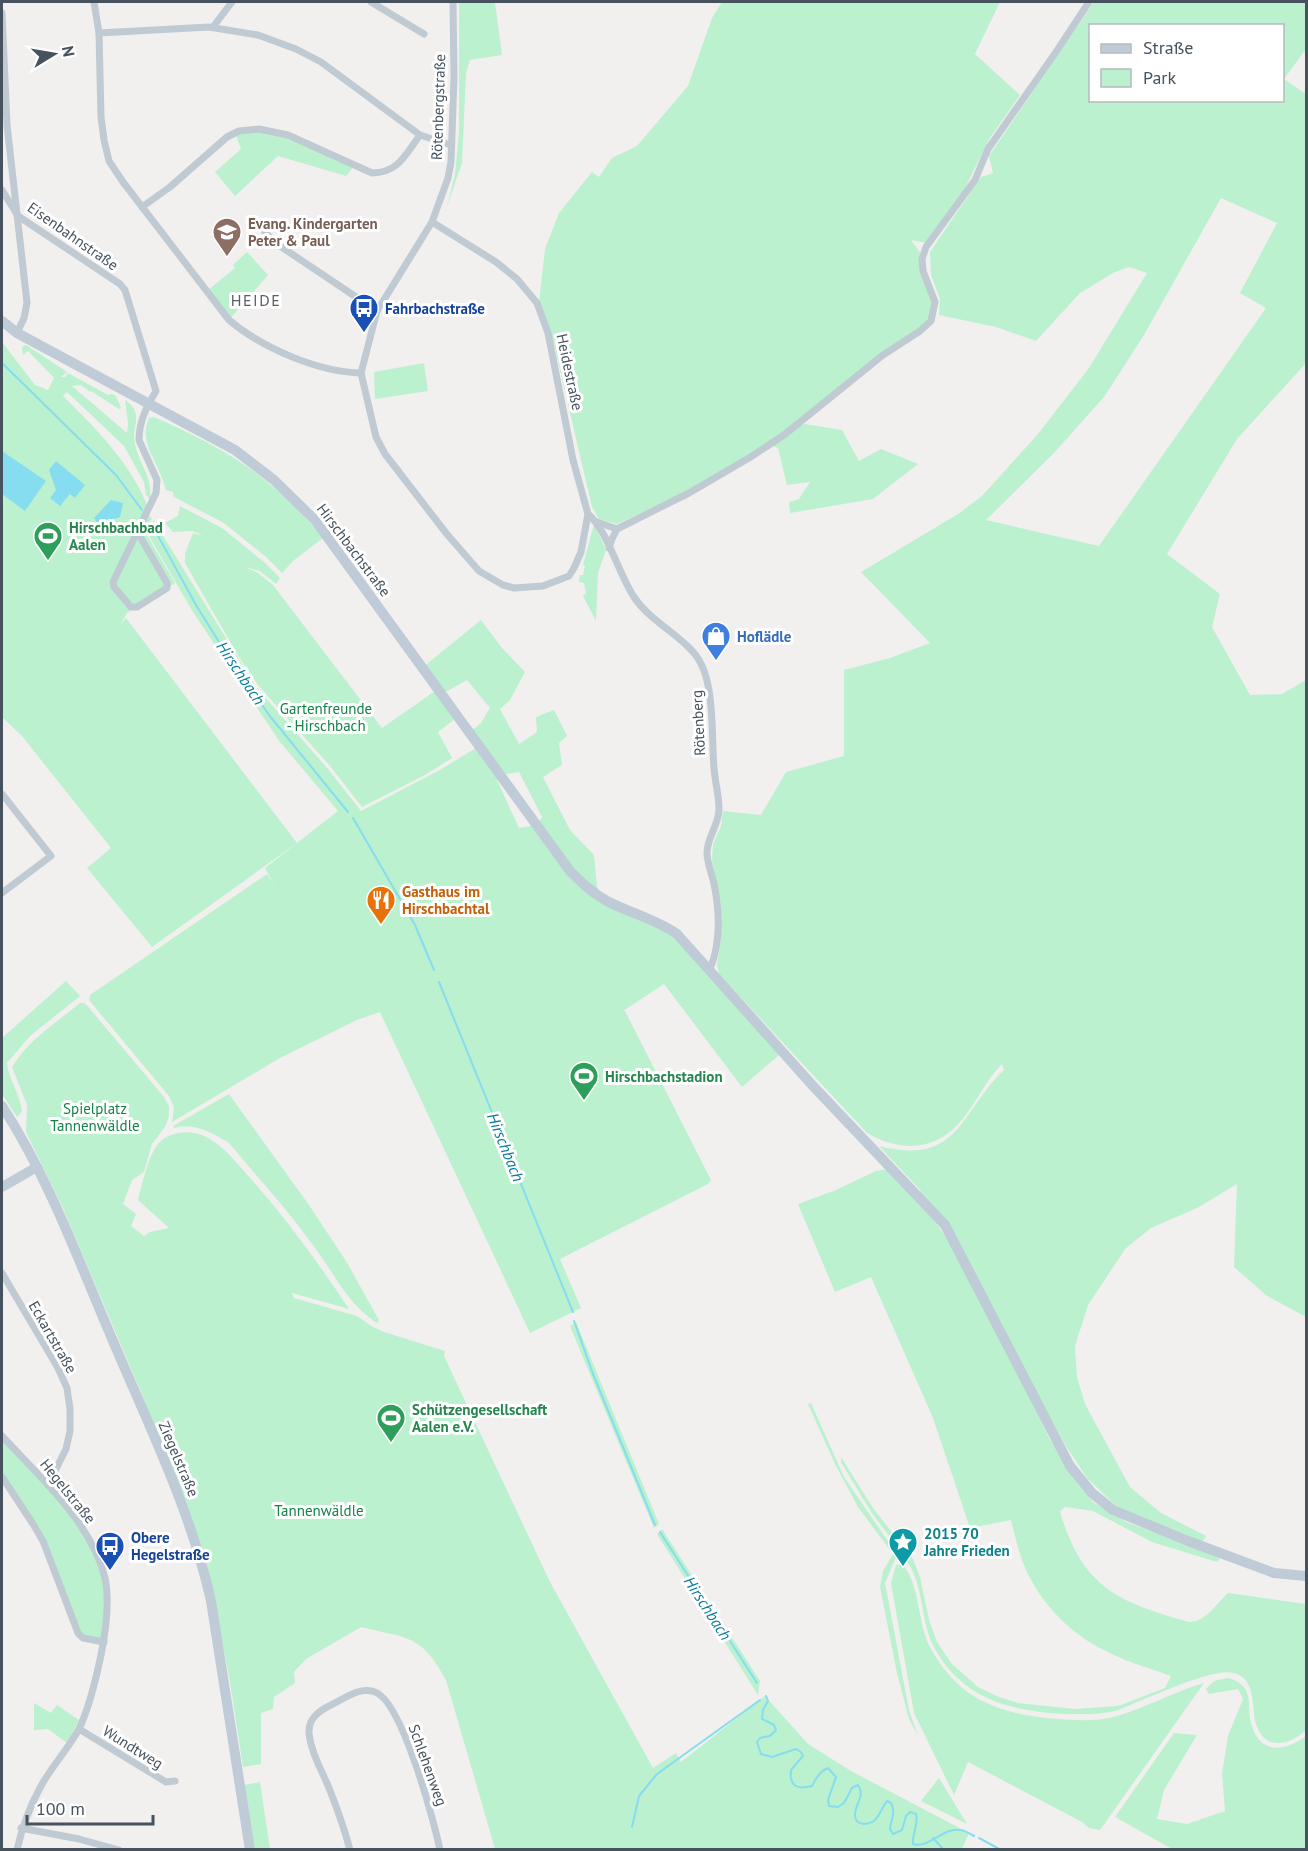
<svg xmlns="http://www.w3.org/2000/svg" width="1308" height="1851" viewBox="0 0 1308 1851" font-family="'PT Sans',sans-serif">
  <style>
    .green { fill: #bbf1cf; fill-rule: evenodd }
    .water { fill: #86ddf0 }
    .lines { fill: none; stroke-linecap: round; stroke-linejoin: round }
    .stream { stroke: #86ddf0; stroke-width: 2 }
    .street { stroke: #bfcad2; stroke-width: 7 }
    .secondary { stroke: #bfcbd7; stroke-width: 10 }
    .labels { text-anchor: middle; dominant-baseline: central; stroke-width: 6; stroke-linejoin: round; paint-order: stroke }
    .street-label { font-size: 15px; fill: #46535e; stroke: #fff }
    .education-label { font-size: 15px; font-weight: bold; fill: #785e54; stroke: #fff; text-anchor: start }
    .transit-label { font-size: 15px; font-weight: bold; fill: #164399; stroke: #fff; text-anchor: start }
    .leisure-label { font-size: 15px; font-weight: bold; fill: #27864d; stroke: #fff; text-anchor: start }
    .shop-label { font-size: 15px; font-weight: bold; fill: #366cbe; stroke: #fff; text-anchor: start }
    .park-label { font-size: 15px; fill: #128348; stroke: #fff }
    .food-label { font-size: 15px; font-weight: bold; fill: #c56008; stroke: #fff; text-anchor: start }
    .culture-label { font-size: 15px; font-weight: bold; fill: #0d838f; stroke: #fff; text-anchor: start }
    .neighbourhood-label { font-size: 16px; letter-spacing: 1.5px; fill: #5b6065; stroke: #fff }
    .water-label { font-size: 16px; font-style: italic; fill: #077e9a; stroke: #fff }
  </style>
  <rect width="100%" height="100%" fill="#f2efef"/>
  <!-- green -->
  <g class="green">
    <path d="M459 2H495L502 55 470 60 466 73 462 163 447 206 455 174 459 132Z"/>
    <path d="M722 2H1000L975 54 1020 95 990 138 963 192 926 243 911 240 920 252 935 302 931 320 796 426 805 424 842 430 859 461 881 449 918 464 873 499 790 513 789 502 799 499 810 482 787 485 778 448 768 445 689 491 617 524 599 519 592 507 554 344 539 302 545 249 559 213 592 172 599 177 612 158 637 146 688 86 712 18Z"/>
    <path d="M1094 2H1306V49L1284 79 1306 94V363L1237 439 1167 554 1220 594 1212 627 1250 695 1282 694 1306 680V1317L1267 1296 1234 1267 1237 1184 1199 1207 1151 1228 1125 1249 1088 1305 1075 1346 1077 1377 1085 1404 1130 1487 1161 1513 1206 1536 1202 1542 1116 1506 1087 1478 1066 1446 942 1222 918 1196 921 1191 879 1146C960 1166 958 1114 1004 1070L1002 1064C986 1080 976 1103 962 1120 935 1152 900 1152 867 1133L719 974 717 965 721 939V904L712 861 713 844 721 826 723 811 761 815 786 772 844 756V670L890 658 930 643 861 572 958 514 982 496 1038 434 1089 368 1147 273 1129 267 1115 272 1080 293 1036 341 996 327 939 315 940 299 931 275 930 252 981 177 993 173 989 156ZM1090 26H1282V100H1090ZM1221 198 1277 223 1240 293 1266 308 1099 546 986 520 1053 454 1104 397 1144 335Z"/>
    <path d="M272 130 354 166 346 176 278 156 235 196 215 172 241 149 235 133Z"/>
    <path d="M247 252 268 275 229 320 207 291 235 268 233 265Z"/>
    <path d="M2 342 35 385 48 390 54 378 28 351 23 355 22 347 26 345 67 372 61 377H65L68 373 108 395 112 394 116 396 121 408 119 409 91 391 90 392 81 385 72 386 127 433 128 424 125 400C131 404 135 408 136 415 137 425 132 434 135 444 139 464 153 477 150 499L146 495 144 482 124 446 67 392 63 396C97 430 130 462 148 507L145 511 152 519 144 530 175 583 127 613 120 625 126 618 297 843 152 947 87 868 111 848 22 736 2 717Z"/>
    <path d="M424 363 428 391 375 399 374 372Z"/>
    <path d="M154 417C223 447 275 478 323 538L293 561 282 573 266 557 224 523 174 497 173 492 166 490C164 484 162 477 159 471 151 452 140 439 149 418Z"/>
    <path d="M180 506 222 528 264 562 280 578 276 584 260 571 245 567 258 573 273 585 382 728 438 689 423 667 481 620 502 648 525 672 510 700 500 709 519 744 537 732 536 717 554 710 567 736 559 743 562 765 543 777 570 830 594 855 597 887 607 901 672 934 780 1054 742 1087 664 984 623 1011H625L711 1180 708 1184 560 1259 581 1308 530 1333 380 1012 357 1020 280 1058 172 1122 174 1107 169 1096 89 1000 90 995 267 874 275 886 265 868 338 811 280 742 257 708 193 612 146 531 154 521 256 687 328 769 361 811 440 770 479 746 470 732 481 723 490 708 467 680 442 694 459 716 438 732 452 758 425 775 362 807 330 766 258 685 240 659 185 563V554L193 533 203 536 193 531 173 532 165 523 178 516ZM519 772 542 817 537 825 519 828 497 780 501 775Z"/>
    <path d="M594 524 606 550 598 573 596 621 583 596 586 593 584 583 579 582 580 575H583L585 566 583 565Z"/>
    <path d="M66 981 80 996 30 1036 7 1063C9 1081 21 1095 22 1112L17 1117 2 1094V1038Z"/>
    <path d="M80 1003H85L164 1097 169 1106V1116L165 1127 152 1144 144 1172 132 1180 123 1204 136 1214 131 1226 144 1236 150 1232 169 1228 138 1200C142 1185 149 1151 161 1141 176 1129 198 1130 213 1141 228 1151 240 1167 252 1180 288 1221 319 1264 349 1309L292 1293 294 1298 357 1316 373 1327 384 1332 445 1351 444 1356 550 1582 653 1768 676 1753 681 1762 765 1696 808 1744 851 1771 969 1833 962 1849H495L446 1680C421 1634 409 1639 361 1627L306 1659 294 1672 295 1683 274 1697 273 1709 261 1713V1764L243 1767 230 1682 206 1559 141 1392 62 1206 26 1132 27 1105 12 1067C28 1040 56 1023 80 1003Z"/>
    <path d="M229 1094 309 1205 346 1261 379 1320 377 1323C345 1301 337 1277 315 1248 289 1211 258 1178 229 1143 211 1132 195 1123 174 1128L173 1126Z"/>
    <path d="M887 1169 937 1224 955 1251 995 1326 1049 1438 1079 1485 1093 1502 1126 1522 1221 1557 1217 1562 1152 1542 1093 1511 1065 1507 1060 1512C1083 1588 1118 1602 1189 1622 1206 1622 1216 1604 1228 1593L1306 1604V1730C1290 1745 1265 1752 1256 1724 1251 1708 1257 1679 1234 1673 1212 1667 1142 1701 1118 1710 1101 1715 1082 1714 1064 1714 1009 1711 961 1698 934 1647 921 1623 924 1592 911 1568 900 1549 885 1531 872 1513 861 1496 851 1479 841 1462V1457L873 1508 913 1559 920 1577 929 1620 937 1642 952 1664 978 1687 999 1697 1018 1703 1074 1709 1118 1706 1165 1688 1171 1676C1149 1668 1127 1662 1106 1651 1070 1634 1039 1602 1024 1565 1018 1551 1015 1535 1011 1520L970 1528 933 1418 871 1277 835 1292 798 1204 836 1190 876 1171Z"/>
    <path d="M576 1322 659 1524 654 1528 570 1326Z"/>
    <path d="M811 1403 844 1477 896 1553V1557L885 1583 909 1710 918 1736 909 1719 897 1673 880 1587 883 1571 893 1554 858 1507 836 1466 808 1404Z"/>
    <path d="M2 1436 82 1528 105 1580 104 1642 83 1638 43 1541 2 1477Z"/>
    <path d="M662 1529 760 1681 758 1695 657 1534Z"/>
    <path d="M902 1564C921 1584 917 1625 931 1649 958 1697 994 1712 1046 1718 1067 1720 1089 1722 1110 1718 1142 1710 1172 1692 1204 1683L1100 1830 1089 1828 1082 1822 968 1762 954 1795 914 1713 891 1583 896 1565Z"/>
    <path d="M1227 1678C1234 1679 1242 1683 1246 1690 1251 1700 1248 1713 1251 1723 1259 1755 1285 1752 1306 1736V1849H1172L1115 1817 1174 1733 1197 1735 1164 1790 1157 1819 1187 1824 1225 1811 1222 1773 1228 1736 1243 1699 1238 1689 1209 1694 1206 1689 1214 1681Z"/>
    <path d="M34 1703 51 1713 57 1705 79 1720 67 1743 48 1729 34 1730Z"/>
    <path d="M939 1778 967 1824 921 1801Z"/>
    <path d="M260 1782 270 1849H254L244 1785Z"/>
  </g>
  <!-- water -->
  <g class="water">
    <path d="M2 451 46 481 25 511 2 494Z"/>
    <path d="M56 461 85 485 75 498 70 494 60 506 50 498 56 490 49 470Z"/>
    <path d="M111 500 123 503 120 517 98 524 94 518Z"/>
  </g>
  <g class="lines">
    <!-- stream -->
    <g class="stream">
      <path d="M2 363 116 475 142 510"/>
      <path d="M151 523 196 605 224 650 269 715 348 812"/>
      <path d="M353 818 415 925 434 970"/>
      <path d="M439 982 573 1312"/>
      <path d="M574 1321 593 1374 655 1525"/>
      <path d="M660 1532 757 1683"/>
      <path d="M766 1696 768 1701 763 1710 762 1719 774 1725 776 1730 770 1736 760 1738 757 1742 761 1754 772 1757 796 1749 801 1752 803 1756 791 1770C789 1786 797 1790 812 1786 816 1778 820 1771 828 1768L836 1777 828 1800 829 1806 838 1807 844 1803 852 1788 858 1785C866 1796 854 1805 855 1816 856 1826 868 1825 874 1821 880 1816 882 1807 887 1801L891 1803C896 1812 891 1820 890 1829L893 1834 902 1830 906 1816 910 1812 916 1814C919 1824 912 1833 913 1844 929 1849 943 1827 960 1830 965 1830 970 1834 974 1836"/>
      <path d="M632 1827 639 1796 657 1774 760 1700"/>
      <path d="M933 1838 944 1850"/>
      <path d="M979 1838 1001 1850"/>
    </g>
    <!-- street -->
    <g class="street">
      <path d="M94 2 99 33 101 117 104 140 109 161 123 182 229 320C262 348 318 372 361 373"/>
      <path d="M371 2 424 34"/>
      <path d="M2 13 7 125 27 303 24 318 17 333"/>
      <path d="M213 27 232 2"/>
      <path d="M99 33 209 27 258 35 296 49 321 62 420 135 451 145"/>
      <path d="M2 190 18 216 120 284 125 290 156 391C147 406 139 421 139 440L157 480 156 493 113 582 114 587 131 607H137L167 588V583L138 533"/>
      <path d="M142 207 170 187 227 137 239 131 259 129 288 135 372 173C398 173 405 155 420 135"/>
      <path d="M432 222 496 262 517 279 537 303 548 333 573 460 588 514 581 552 574 568 569 576 543 586 514 588 503 585 479 571 446 533 385 454 376 437 361 373 377 311 432 222 448 178 451 162 454 77 453 2"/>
      <path d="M260 226 274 242 377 311"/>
      <path d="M588 514C608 531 618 573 634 597 649 620 676 632 694 653 716 678 711 735 714 768 715 782 719 795 719 809 719 825 707 837 707 853 707 863 712 874 714 884 720 913 721 942 710 969"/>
      <path d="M597 522 617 529"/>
      <path d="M609 548 612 539 617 529 689 493 749 458 784 435 883 355 920 331 931 321 935 302 923 271 922 259 926 247 975 180 988 149 1056 52 1089 2"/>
      <path d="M2 794 51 856 2 893"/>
      <path d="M2 1273 58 1368 67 1388 70 1409V1431L66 1449 48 1485"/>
      <path d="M2 1436C39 1476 92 1523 105 1578 110 1602 106 1630 101 1655 96 1679 90 1706 79 1729 68 1749 52 1766 41 1786 30 1806 22 1827 17 1850"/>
      <path d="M2 1477 33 1524 43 1541 78 1633 83 1638 104 1642"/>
      <path d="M79 1729 166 1782 175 1781"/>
      <path d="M21 1828 79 1839 119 1850"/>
      <path d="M350 1850C345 1831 338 1811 331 1793 324 1774 311 1754 309 1733 308 1718 320 1710 333 1704 345 1698 361 1686 375 1692 402 1701 434 1821 440 1850"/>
    </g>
    <!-- secondary -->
    <g class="secondary">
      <path d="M2 321 17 333 235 450 274 480 315 520 570 871C581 882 592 893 607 901 630 913 655 919 677 934L813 1086 945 1225 1070 1466 1092 1493 1113 1510 1188 1541 1274 1573 1306 1576"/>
      <path d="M2 1106C49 1178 79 1262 113 1341 149 1426 191 1511 211 1601L250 1850"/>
      <path d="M2 1187 37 1167"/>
    </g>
  </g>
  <!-- icons -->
  <defs>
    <g id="school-pin" transform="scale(1.5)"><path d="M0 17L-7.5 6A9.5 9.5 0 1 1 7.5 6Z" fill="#8d6e63" stroke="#fff"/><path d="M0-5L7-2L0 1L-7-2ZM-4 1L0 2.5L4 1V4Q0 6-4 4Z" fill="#fff"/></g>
    <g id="bus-pin" transform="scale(1.5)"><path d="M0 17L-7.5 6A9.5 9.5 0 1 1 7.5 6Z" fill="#1a4fb4" stroke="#fff"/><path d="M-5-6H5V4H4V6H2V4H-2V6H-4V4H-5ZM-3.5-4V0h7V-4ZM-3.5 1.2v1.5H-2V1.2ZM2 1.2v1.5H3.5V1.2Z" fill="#fff"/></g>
    <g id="stadium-pin" transform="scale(1.5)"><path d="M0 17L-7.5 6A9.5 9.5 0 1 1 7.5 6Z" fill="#2e9e5b" stroke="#fff"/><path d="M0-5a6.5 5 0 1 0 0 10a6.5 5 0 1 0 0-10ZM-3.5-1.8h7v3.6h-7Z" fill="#fff"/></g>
    <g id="shop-pin" transform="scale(1.5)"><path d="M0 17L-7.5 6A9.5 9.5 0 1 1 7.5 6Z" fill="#3f7fe0" stroke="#fff"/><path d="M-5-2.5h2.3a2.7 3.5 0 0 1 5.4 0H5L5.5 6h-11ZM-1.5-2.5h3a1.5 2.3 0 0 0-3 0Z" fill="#fff"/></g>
    <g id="restaurant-pin" transform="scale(1.5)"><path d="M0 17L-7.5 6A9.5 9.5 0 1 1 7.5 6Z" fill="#e8710a" stroke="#fff"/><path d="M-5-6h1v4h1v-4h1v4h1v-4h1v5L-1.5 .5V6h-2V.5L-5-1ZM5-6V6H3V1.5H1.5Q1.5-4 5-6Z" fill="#fff"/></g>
    <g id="sight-pin" transform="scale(1.5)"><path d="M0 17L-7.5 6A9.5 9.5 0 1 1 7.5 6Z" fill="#0f9aa8" stroke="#fff"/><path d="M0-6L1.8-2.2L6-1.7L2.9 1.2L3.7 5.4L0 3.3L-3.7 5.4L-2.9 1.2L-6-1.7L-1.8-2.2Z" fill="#fff"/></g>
  </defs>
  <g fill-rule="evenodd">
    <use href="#school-pin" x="227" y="232"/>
    <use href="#bus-pin" x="364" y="308"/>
    <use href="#stadium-pin" x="48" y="536"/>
    <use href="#shop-pin" x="716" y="636"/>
    <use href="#restaurant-pin" x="381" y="900"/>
    <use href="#stadium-pin" x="584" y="1076"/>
    <use href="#stadium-pin" x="391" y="1418"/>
    <use href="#sight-pin" x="903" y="1542"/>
    <use href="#bus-pin" x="110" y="1546"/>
  </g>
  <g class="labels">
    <!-- street labels -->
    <g class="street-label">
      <text transform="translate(438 107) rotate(-88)">Rötenbergstraße</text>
      <text transform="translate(73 236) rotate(35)">Eisenbahnstraße</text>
      <text transform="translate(570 372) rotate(78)">Heidestraße</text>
      <text transform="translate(354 550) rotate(53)">Hirschbachstraße</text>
      <text transform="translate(698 723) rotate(-93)">Rötenberg</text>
      <text transform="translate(53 1337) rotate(60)">Eckartstraße</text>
      <text transform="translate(179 1459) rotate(67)">Ziegelstraße</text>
      <text transform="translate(68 1491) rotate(51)">Hegelstraße</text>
      <text transform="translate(133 1747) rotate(32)">Wundtweg</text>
      <text transform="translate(428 1765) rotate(70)">Schlehenweg</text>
    </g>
    <!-- education labels -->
    <g class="education-label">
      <text x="248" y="223">Evang. Kindergarten<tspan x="248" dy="17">Peter &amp; Paul</tspan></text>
    </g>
    <!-- transit labels -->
    <g class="transit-label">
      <text x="385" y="308">Fahrbachstraße</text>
      <text x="131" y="1537">Obere<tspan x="131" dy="17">Hegelstraße</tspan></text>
    </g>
    <!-- leisure labels -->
    <g class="leisure-label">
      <text x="69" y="527">Hirschbachbad<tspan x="69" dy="17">Aalen</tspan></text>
      <text x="605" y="1076">Hirschbachstadion</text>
      <text x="412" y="1409">Schützengesellschaft<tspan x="412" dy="17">Aalen e.V.</tspan></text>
    </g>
    <!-- shop labels -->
    <g class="shop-label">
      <text x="737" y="636">Hoflädle</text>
    </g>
    <!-- park labels -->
    <g class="park-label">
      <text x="326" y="708">Gartenfreunde<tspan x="326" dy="17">- Hirschbach</tspan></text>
      <text x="95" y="1108">Spielplatz<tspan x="95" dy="17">Tannenwäldle</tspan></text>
      <text x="319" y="1510">Tannenwäldle</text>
    </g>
    <!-- food labels -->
    <g class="food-label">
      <text x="402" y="891">Gasthaus im<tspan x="402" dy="17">Hirschbachtal</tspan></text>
    </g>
    <!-- culture labels -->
    <g class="culture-label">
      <text x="924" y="1533">2015 70<tspan x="924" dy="17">Jahre Frieden</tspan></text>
    </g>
    <!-- neighbourhood labels -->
    <g class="neighbourhood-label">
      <text x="256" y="300">HEIDE</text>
    </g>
    <!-- water labels -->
    <g class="water-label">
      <text transform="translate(241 673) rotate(56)">Hirschbach</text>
      <text transform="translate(506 1147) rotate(68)">Hirschbach</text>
      <text transform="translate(708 1608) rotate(57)">Hirschbach</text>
    </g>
  </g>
  <!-- border -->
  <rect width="1308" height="1851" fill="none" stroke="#46535e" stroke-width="6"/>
  <!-- legend -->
  <rect x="1089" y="24" width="195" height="78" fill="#ffffff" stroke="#b5babf" stroke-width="1.5"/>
  <rect x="1101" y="44" width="30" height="9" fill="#bfcbd7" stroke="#b5babf" stroke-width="1.5"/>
  <text x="1143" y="54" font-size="18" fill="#46535e">Straße</text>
  <rect x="1101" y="69" width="30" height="18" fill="#bbf1cf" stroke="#b5babf" stroke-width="1.5"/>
  <text x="1143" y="84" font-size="18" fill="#46535e">Park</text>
  <!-- north arrow -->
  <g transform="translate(54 54) rotate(79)" stroke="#ffffff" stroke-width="4.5" paint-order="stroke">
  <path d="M0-4.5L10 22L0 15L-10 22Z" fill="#46535e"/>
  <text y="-9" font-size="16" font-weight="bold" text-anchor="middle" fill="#46535e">N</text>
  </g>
  <!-- scale -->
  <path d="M27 1815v9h126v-9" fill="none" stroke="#46535e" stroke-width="3"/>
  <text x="36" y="1815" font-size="18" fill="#46535e" stroke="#ffffff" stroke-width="4.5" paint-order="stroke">100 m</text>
</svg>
